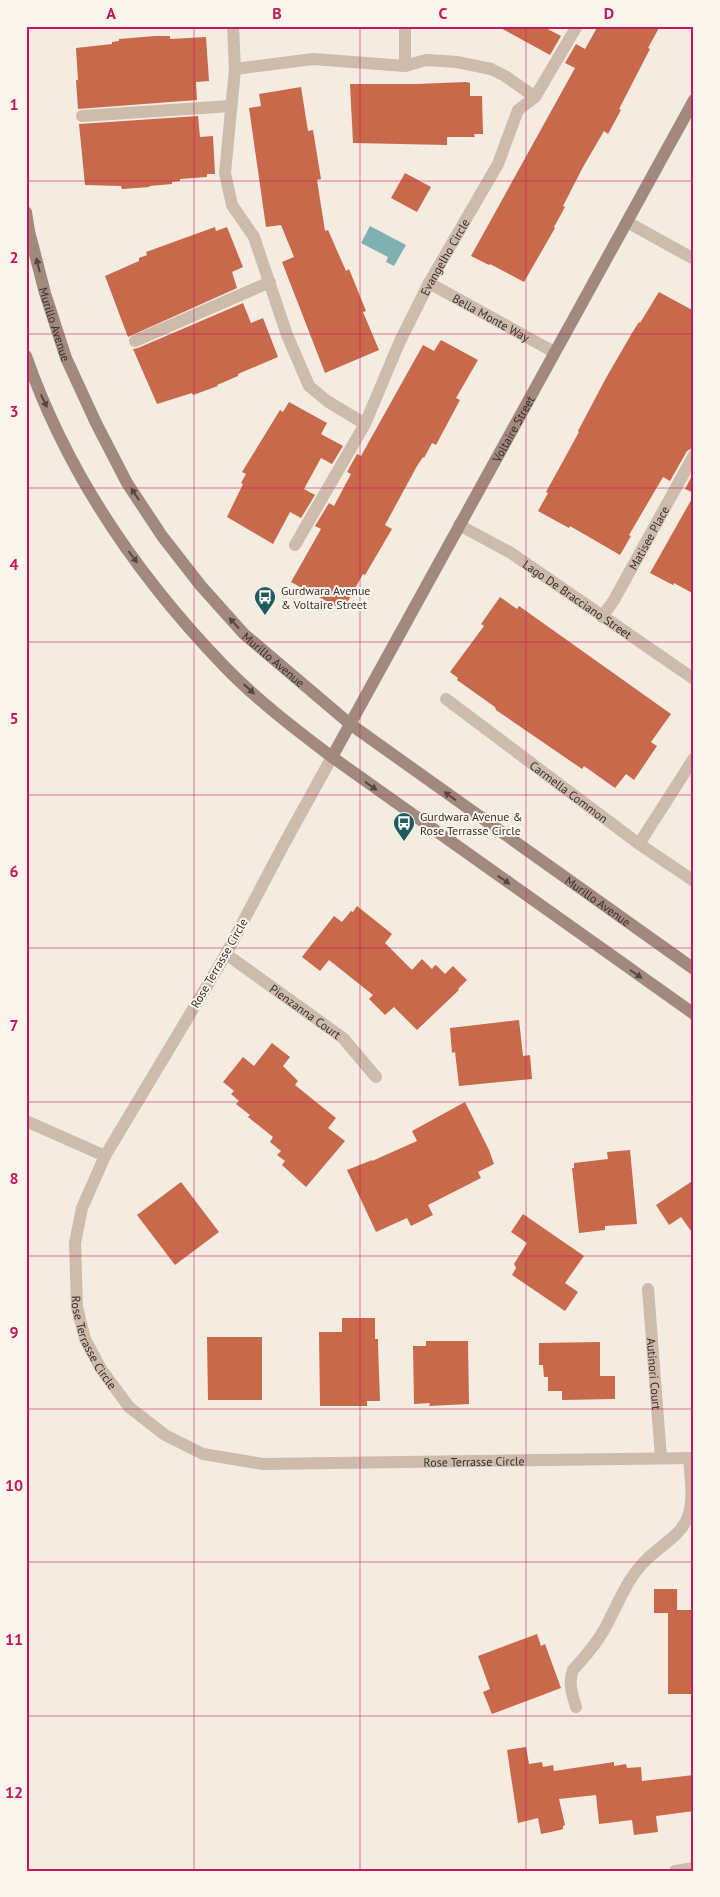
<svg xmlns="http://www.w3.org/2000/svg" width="720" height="1897" viewBox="0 0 720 1897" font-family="'PT Sans',sans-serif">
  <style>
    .water { fill: #7fb0b2 }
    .building { fill: #c8694b }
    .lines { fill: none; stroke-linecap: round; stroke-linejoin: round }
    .lane { stroke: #cdbbac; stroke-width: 12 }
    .street { stroke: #cdbbac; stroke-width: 12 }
    .secondary { stroke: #a18a7d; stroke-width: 12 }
    .oneway { fill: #544640 }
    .grid { fill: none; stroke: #c2185b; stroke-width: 1; stroke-opacity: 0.55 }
    .labels { text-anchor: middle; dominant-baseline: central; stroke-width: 4; stroke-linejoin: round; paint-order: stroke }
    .street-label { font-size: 12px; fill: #3b302b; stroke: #fbf5ee }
    .poi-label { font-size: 12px; fill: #3b302b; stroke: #fbf5ee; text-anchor: start }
    .neatline { fill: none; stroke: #c2185b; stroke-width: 2 }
    .grid-label { font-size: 16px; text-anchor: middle; font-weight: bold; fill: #c2185b }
  </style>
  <rect width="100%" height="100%" fill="#f4ebe1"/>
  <!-- water -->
  <path class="water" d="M370 226 406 245 394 266 386 262 388 257 361 243Z"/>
  <!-- building -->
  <g class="building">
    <path d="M497 26H542L561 36 550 55Z"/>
    <path d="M598 26H660L648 48 650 49 619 109 621 110 608 134 604 131 583 167 563 206 565 207 554 227 555 228 524 282 490 264 489 265 471 256 575 68 565 63 576 44 585 49Z"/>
    <path d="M155 36H170V39L206 37 209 81 196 82 197 100 78 109 76 80H78L76 48 112 44V42L119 41V39Z"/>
    <path d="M466 82 470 83V96H482L483 134H474L475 137H447V145L353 143 350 84H417Z"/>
    <path d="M301 87 308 131 313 130 321 179 317 180 325 231 328 230 346 271 349 269 366 311 363 312 379 350 325 373 282 262 294 257 281 225 266 227 249 108 261 106 259 94Z"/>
    <path d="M198 116 200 137 213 136 215 174H207V177L180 179V181L172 182V184L149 186 150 187 122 189 121 186 85 185 79 124Z"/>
    <path d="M405 173 431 187 417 212 391 198Z"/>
    <path d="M215 227 216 231 227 227 243 267 232 272 237 288 128 337 105 276 139 261V258L147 255 146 252Z"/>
    <path d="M659 292 694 311V447L687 451 670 481 663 477 629 535 631 536 620 555 570 526 569 528 538 511 548 493 546 492 579 432 578 431 606 378 632 333 639 322 640 323Z"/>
    <path d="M243 303 251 323 263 318 278 357 238 374V376L217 385 218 386 193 395 192 393 157 404 133 349 138 348Z"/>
    <path d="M441 340 478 360 456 398 460 400 436 445 432 443 424 458 423 457 417 466 385 525 392 529 365 575 363 574 343 610 291 582 321 529 315 526 329 503 334 506 351 474 347 472 357 454 361 456 423 345 434 351Z"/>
    <path d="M289 402 327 423 321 434 343 446 332 464 321 458 304 489 315 495 301 518 290 512 273 544 227 517 243 484 241 483 246 474 242 472 280 410 283 412Z"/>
    <path d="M694 472V493L685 489Z"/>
    <path d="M694 495V594L674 583 673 585 650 573Z"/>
    <path d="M500 597 517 609 519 606 671 714 651 742 657 746 634 780 626 774 615 788 584 766 582 769 496 710 495 707 457 680 458 678 450 672 484 626 481 624Z"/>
    <path d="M357 906 392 934 385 943 412 970 422 959 432 969 435 965 437 966 445 974 453 966 467 980 458 989 459 990 417 1030 394 1007 385 1015 369 999 373 995 329 960 320 971 302 957 334 916 342 922 351 911 353 912Z"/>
    <path d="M519 1020 523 1056 530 1055 532 1079 459 1086 455 1052 452 1053 450 1028Z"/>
    <path d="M272 1043 290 1057 283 1066 298 1081 295 1085 336 1118 328 1128 345 1141 306 1187 282 1165 285 1161 277 1155 281 1151 270 1142 273 1137 248 1117 250 1115 236 1104 239 1101 231 1094 234 1091 223 1082 243 1057 254 1066Z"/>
    <path d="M465 1102 489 1150 494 1164 478 1172 481 1178 428 1205 433 1215 411 1226 407 1218 376 1232 347 1170 372 1160V1161L417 1141 412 1131Z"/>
    <path d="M630 1150 637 1224 605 1226V1230L579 1233 572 1168H574V1163L608 1159 607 1152Z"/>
    <path d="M694 1180V1235L681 1217 669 1225 656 1205Z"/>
    <path d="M181 1182 219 1232 175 1265 137 1215Z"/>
    <path d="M523 1214 584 1256 565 1283 578 1292 565 1311 512 1275 516 1268 514 1264 527 1243 511 1232Z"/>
    <path d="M342 1318H375V1339H378V1345L380 1401H367V1406H320L319 1332H342Z"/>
    <path d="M207 1337H262V1400H208Z"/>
    <path d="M426 1341H468L469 1404 429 1406 430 1403 414 1404 413 1346H426Z"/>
    <path d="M600 1342V1376H615V1399L562 1400V1391H548V1377H544L543 1365H539V1343Z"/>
    <path d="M654 1589H677V1610H694V1694H668V1613H654Z"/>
    <path d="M537 1634 541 1646 545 1644 561 1688 492 1714 483 1692 490 1689 478 1656Z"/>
    <path d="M526 1747 529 1764 542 1762 543 1767 553 1765 554 1771 614 1762V1766L626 1764 627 1768 641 1767 642 1781 694 1775V1811L656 1816 658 1832 634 1835 632 1820 599 1824 596 1795 559 1799 565 1825 563 1826V1829L560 1830 541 1834 538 1818 518 1823 507 1750Z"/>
  </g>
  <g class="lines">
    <!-- lane -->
    <g class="lane">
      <path d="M233 26 235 69 225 173 232 205 254 237 287 335 309 386 327 401 365 424"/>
      <path d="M405 66V26"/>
      <path d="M235 69 313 59 405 66 426 60 457 62 491 69 505 76 535 97"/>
      <path d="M82 116 231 106"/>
      <path id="s1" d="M429 283 554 352"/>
      <path d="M135 341 270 282"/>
      <path id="s2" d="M295 545 365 424 400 341 429 283 498 164 518 110 535 97 577 26"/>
      <path id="s3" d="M602 617 614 600 694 455"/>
      <path id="s4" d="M446 699 639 844 694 881"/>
      <path d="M26 1121 105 1156"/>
      <path d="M576 1707C572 1694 568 1682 573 1670 584 1658 596 1644 604 1630 618 1605 626 1579 647 1559 660 1546 680 1536 687 1519 695 1501 690 1476 689 1458"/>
    </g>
    <!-- street -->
    <g class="street">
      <path d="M627 222 694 259"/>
      <path id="s5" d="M459 525 511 553 694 679"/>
      <path id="s6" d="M332 757 284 844 226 954 105 1156 82 1208 75 1243 77 1307 85 1339 101 1369 129 1407 165 1435 203 1454 263 1464 694 1458"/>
      <path d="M639 844 694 758"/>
      <path id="s7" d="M226 954 343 1038 376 1077"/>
      <path id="s8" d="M648 1289 661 1458"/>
      <path d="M675 1871 694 1868"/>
    </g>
    <!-- secondary -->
    <g class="secondary">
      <path id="s9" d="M26 212 29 231 45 293 66 358 96 423 127 483 162 536 201 586 244 634 350 724 694 969"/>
      <path d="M26 356C67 473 139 578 225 667 257 700 295 729 332 757L694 1014"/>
      <path id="s10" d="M332 757 694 100"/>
    </g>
  </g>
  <!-- one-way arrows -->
  <defs><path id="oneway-solid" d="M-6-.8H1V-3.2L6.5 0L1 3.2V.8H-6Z" transform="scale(1.25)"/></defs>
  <g class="oneway">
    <use href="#oneway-solid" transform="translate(38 265) rotate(-104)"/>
    <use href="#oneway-solid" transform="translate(44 401) rotate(65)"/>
    <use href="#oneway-solid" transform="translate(135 494) rotate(-123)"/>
    <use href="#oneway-solid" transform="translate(133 557) rotate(53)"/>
    <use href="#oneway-solid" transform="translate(234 623) rotate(-132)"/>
    <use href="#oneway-solid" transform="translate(249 689) rotate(42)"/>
    <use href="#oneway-solid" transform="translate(371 786) rotate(36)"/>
    <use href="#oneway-solid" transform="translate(450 796) rotate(-144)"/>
    <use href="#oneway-solid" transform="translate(504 880) rotate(35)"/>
    <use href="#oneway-solid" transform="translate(636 974) rotate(35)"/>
  </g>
  <!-- grid -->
  <path class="grid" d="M194 26V1871M360 26V1871M526 26V1871M26 181H694M26 334H694M26 488H694M26 642H694M26 795H694M26 948H694M26 1102H694M26 1256H694M26 1409H694M26 1562H694M26 1716H694"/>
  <!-- icons -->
  <defs>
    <g id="bus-pin" transform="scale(1.125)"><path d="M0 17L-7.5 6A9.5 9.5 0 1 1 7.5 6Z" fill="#1f5a5e" stroke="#fbf5ee"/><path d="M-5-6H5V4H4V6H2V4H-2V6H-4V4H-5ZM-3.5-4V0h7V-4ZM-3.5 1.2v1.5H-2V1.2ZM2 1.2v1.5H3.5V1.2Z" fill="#fff"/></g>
  </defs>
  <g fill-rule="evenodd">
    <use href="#bus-pin" x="265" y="597"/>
    <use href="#bus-pin" x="404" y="823"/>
  </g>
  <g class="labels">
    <!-- street labels -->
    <g class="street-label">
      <text stroke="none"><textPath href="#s2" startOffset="325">Evangelho Circle</textPath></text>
      <text stroke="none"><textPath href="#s1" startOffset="71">Bella Monte Way</textPath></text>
      <text stroke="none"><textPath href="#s9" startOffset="116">Murillo Avenue</textPath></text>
      <text stroke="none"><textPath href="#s10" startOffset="375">Voltaire Street</textPath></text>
      <text stroke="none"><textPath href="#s3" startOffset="92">Matisee Place</textPath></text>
      <text stroke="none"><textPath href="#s5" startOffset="140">Lago De Bracciano Street</textPath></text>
      <text stroke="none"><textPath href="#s9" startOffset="521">Murillo Avenue</textPath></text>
      <text stroke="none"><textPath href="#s4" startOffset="154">Carmella Common</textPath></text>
      <text stroke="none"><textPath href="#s9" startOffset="926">Murillo Avenue</textPath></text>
      <text transform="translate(219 963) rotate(-60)">Rose Terrasse Circle</text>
      <text stroke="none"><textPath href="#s7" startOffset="98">Pienzanna Court</textPath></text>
      <text stroke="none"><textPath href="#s6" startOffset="655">Rose Terrasse Circle</textPath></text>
      <text stroke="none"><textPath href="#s8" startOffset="85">Autinori Court</textPath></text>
      <text stroke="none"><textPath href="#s6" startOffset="1090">Rose Terrasse Circle</textPath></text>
    </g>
    <!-- poi labels -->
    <g class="poi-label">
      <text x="281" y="590">Gurdwara Avenue<tspan x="281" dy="14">&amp; Voltaire Street</tspan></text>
      <text x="420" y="816">Gurdwara Avenue &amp;<tspan x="420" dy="14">Rose Terrasse Circle</tspan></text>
    </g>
  </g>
  <!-- border -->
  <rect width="720" height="1897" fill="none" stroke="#fbf5ee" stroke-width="55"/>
  <rect x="28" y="28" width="664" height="1842" class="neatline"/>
  <g class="grid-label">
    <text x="111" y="19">A</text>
    <text x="277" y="19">B</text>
    <text x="443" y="19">C</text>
    <text x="609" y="19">D</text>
    <text x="14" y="110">1</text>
    <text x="14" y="263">2</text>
    <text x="14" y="417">3</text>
    <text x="14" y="570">4</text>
    <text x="14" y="724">5</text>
    <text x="14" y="877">6</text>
    <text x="14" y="1031">7</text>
    <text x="14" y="1184">8</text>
    <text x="14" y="1338">9</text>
    <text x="14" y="1491">10</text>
    <text x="14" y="1645">11</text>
    <text x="14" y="1798">12</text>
  </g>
</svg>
